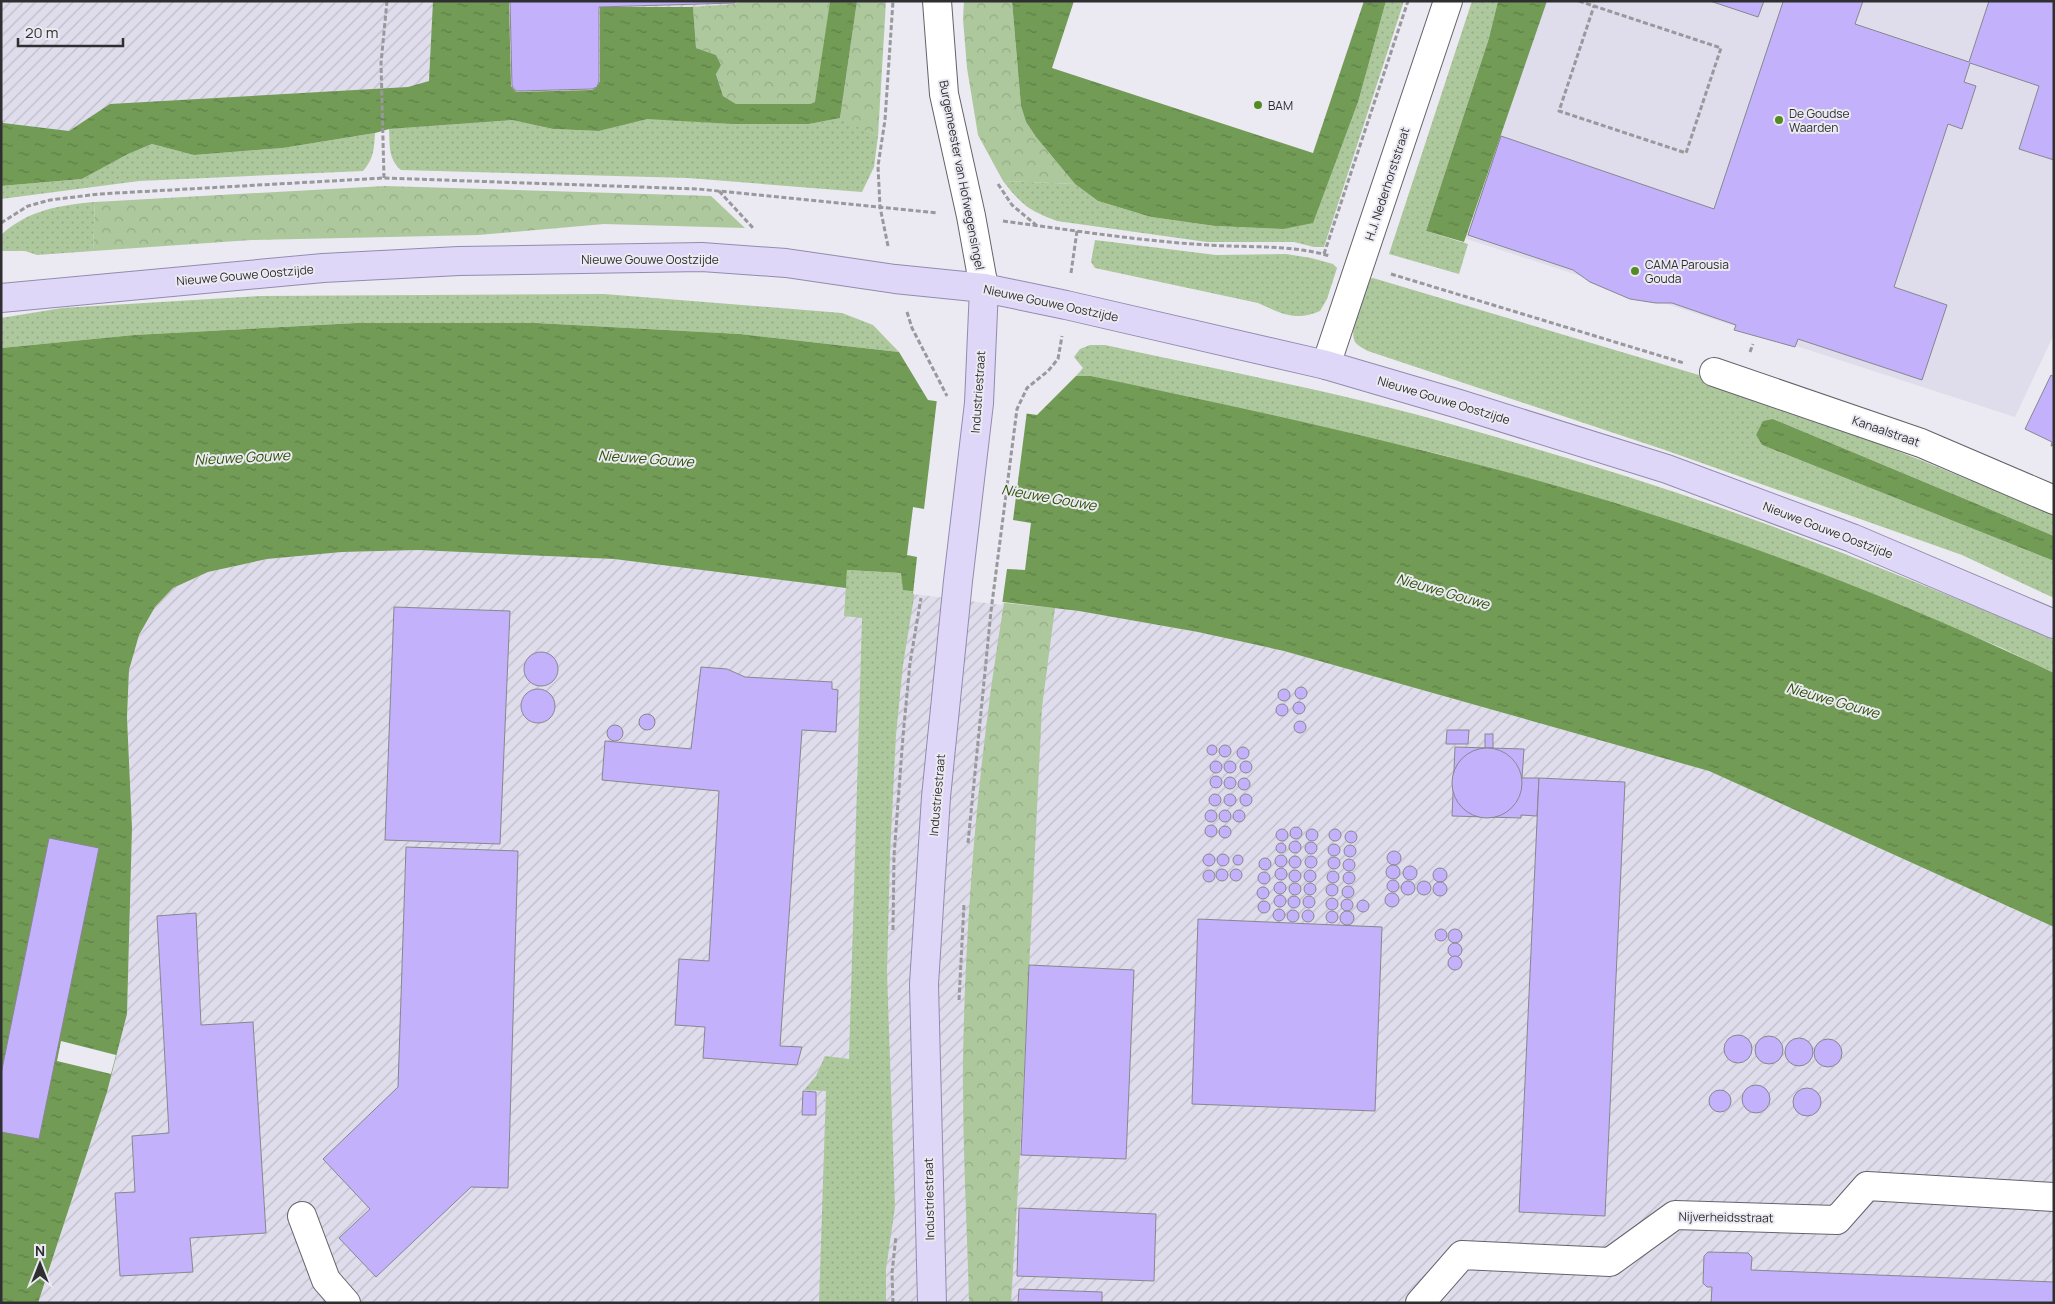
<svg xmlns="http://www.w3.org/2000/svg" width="2055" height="1304" viewBox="0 0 2055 1304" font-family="Manrope,sans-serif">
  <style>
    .built { fill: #dfdceb }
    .industrial { fill: url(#industrial-furrows) }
    .grass { fill: url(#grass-dots) }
    .forest { fill: url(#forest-crowns) }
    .water { fill: url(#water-ripples) }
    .pier { fill: #ebe9f1 }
    .building { fill: #c3b1fc; stroke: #88878e }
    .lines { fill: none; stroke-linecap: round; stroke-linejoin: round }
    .minor-casing { stroke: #65636a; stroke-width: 30 }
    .major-casing { stroke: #938baf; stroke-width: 30 }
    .path { stroke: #99989d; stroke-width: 3; stroke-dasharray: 5 2.5; stroke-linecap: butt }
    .minor { stroke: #fff; stroke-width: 28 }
    .major { stroke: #dfd7f8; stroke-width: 28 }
    .poi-dot { fill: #538a24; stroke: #ebe9f1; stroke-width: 2 }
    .labels { text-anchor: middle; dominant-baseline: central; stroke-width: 4; stroke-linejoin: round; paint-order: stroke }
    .poi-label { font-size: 12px; fill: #2f2f31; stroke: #ebe9f1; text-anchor: start }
    .street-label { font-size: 12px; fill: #2f2f31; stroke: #ebe9f1 }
    .water-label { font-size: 14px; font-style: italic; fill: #2c5205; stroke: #ebe9f1 }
  </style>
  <defs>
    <pattern id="industrial-furrows" width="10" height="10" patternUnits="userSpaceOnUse" patternTransform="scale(1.25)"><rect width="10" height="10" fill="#dfdceb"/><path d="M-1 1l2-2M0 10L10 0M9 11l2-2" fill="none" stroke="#c0bdca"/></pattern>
    <pattern id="grass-dots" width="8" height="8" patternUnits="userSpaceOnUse" patternTransform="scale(1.25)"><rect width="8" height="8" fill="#adc89c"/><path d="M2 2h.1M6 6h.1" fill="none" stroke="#95ac87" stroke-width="1.8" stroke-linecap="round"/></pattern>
    <pattern id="forest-crowns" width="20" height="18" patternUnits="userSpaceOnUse" patternTransform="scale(1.25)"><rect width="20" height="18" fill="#adc89c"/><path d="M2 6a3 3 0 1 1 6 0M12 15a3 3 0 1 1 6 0" fill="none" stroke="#95ac87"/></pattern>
    <pattern id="water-ripples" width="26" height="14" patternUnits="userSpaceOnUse" patternTransform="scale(1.25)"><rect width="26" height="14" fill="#729b56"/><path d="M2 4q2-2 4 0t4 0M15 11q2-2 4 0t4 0" fill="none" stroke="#5e7f48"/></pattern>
  </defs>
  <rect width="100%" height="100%" fill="#ebe9f1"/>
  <!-- built -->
  <path class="built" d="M1543 1H2054V334L2015 417 1464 238Z"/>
  <!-- industrial -->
  <g class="industrial">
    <path d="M1 1H878L870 122 389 129 375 133 1 186Z"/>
    <path d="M418 550 614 559 1079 611 1198 632 1284 651 1709 771 2054 927V1303H38L107 1092 127 1014 132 828 127 717 129 670 139 635 155 607 173 588 208 572 267 559 342 552Z"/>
  </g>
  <!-- grass -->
  <g class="grass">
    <path d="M1386 1H1404L1324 247H1314L1294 242H1207L1057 221C1028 210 1022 205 1003 181L1075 184 1098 201 1151 217 1215 226 1283 229 1359 99Z"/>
    <path d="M1472 1H1498L1489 38 1426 231 1468 244 1459 274 1389 254Z"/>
    <path d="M647 118 732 124H809L840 118 878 136 874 167 862 192 688 178 401 170C388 159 390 145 389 129L512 120 553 129 599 131Z"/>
    <path d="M375 133C374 148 374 159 363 171L139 181 1 199V186L82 179 128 154 152 144 194 155 283 148Z"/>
    <path d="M95 202 93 251 37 255 25 251H1V235C28 210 60 205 95 202Z"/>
    <path d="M1095 240 1216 255 1286 254 1311 258 1333 264 1337 268 1327 299 1320 311C1296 322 1280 313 1258 303L1095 268 1091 262Z"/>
    <path d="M1373 278 1709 378 1923 461 2054 515V536L1773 419 1756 435 1762 445 2054 561V598L1962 555 1665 450 1368 351C1364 349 1358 346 1355 342 1348 329 1364 293 1369 279Z"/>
    <path d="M604 294 842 313 873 325 899 352 740 334 537 323H356L134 335 1 348V318L62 308 259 296Z"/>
    <path d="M1090 345H1105C1224 371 1344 393 1461 427 1563 456 1666 487 1766 524 1863 560 1959 599 2054 640V673L2002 648 1844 583 1715 535 1573 491 1435 453 1091 376H1076L1083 368 1074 357 1080 349Z"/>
    <path d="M847 570 901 573 915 591 903 665 896 735 890 855 887 972 895 1207 886 1269V1303H819L826 1091 804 1090 816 1076 825 1056 849 1059 862 618 844 616Z"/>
  </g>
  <!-- forest -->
  <g class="forest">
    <path d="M739 1H830L816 102 810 104H736L723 96 716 73 721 65 716 55 696 48 693 7 735 4Z"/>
    <path d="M857 1H886L878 136 840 119Z"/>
    <path d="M964 1H1012L1021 106 1026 122 1036 137 1075 184 1003 181 978 135 967 68 963 19Z"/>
    <path d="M385 186 711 196 745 228 604 224 478 235 251 240 93 251 95 202Z"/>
    <path d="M1004 603 1055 608 1042 707 1020 1154 1011 1303H969C967 1221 962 1139 963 1057 966 905 979 753 1004 603Z"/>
  </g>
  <!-- water -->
  <g class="water">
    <path d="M433 1H509L511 86 516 92 592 90 597 87 600 81V7H693L696 48 716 55 721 65 716 74 723 96 736 104H810L815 102 830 1H857L840 118 809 124H732L647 119 599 131 553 129 512 120 389 129 375 133 283 148 194 155 152 144 128 154 82 179 1 186V117L3 123 69 131 110 104 408 87 429 81Z"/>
    <path d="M1012 1H1074L1052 68 1313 153 1364 1H1386L1359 99 1313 223 1283 229 1215 226 1151 217 1098 201 1075 184 1036 137 1026 122 1021 106Z"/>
    <path d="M1498 1H1547L1464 242 1426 231 1489 38Z"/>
    <path d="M356 323H537L740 334 899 352 928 400 1037 415 1076 376H1091C1301 420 1512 466 1715 535 1830 574 1945 621 2054 673V927L1709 771 1284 651 1198 632 1079 611 903 590 901 573 847 570 846 588 614 559 418 550 342 552 267 559 208 572 173 588 155 607 139 635 129 670 127 717 132 828 127 1014 107 1092 38 1303H1V348L134 335Z"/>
    <path d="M1773 419 2054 536V561L1762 445 1756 435 1763 421Z"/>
  </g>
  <!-- pier -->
  <g class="pier">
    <path d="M937 399 1027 411 1013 520 1031 523 1025 570 1007 569 1002 605 913 594 917 557 907 555 913 507 924 509Z"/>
    <path d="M61 1041 116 1055 111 1074 57 1061Z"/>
  </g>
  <!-- building -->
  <g class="building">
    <path d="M510 1H737L734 3 599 7V81L597 87 592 89 519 91H516L512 86Z"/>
    <path d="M1710 1H1764L1758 17Z"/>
    <path d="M1781 1H1863L1855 24 1969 62 1989 1H2054V160L2019 149 2039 86 1970 63 1964 82 1976 86 1962 129 1948 124 1894 287 1947 305 1922 380 1798 339 1795 347 1734 330 1736 325 1672 303H1656L1630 299 1590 282 1573 270 1468 235 1501 136 1714 209 1783 2Z"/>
    <path d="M2051 375 2054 377V443L2052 446H2051L2052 442 2025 429Z"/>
    <path d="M394 607 510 611 500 844 385 840Z"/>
    <circle cx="541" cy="669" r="17"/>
    <path d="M701 667 727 669 745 677 832 682V689L838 690 836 732 802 730 780 1046 802 1047 797 1065 703 1058 705 1027 675 1025 679 959 709 961 719 791 602 780 605 741 691 749Z"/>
    <circle cx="1301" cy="693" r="6"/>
    <circle cx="1284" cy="695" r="6"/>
    <circle cx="538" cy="706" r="17"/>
    <circle cx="1299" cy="708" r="6"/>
    <circle cx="1282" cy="710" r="6"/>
    <circle cx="647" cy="722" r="8"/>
    <circle cx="1300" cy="727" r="6"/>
    <circle cx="615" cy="733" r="8"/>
    <path d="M1447 730H1469L1468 744H1446Z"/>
    <rect x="1485" y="734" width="8" height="14"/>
    <circle cx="1225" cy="751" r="6"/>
    <circle cx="1212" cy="750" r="5"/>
    <circle cx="1243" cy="753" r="6"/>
    <path d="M1455 747 1524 749 1522 778H1539L1537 816 1521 815V818L1452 816Z"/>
    <circle cx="1487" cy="783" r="35"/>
    <circle cx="1230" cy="767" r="6"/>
    <circle cx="1246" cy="767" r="6"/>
    <circle cx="1216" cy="767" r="6"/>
    <circle cx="1216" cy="782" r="6"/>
    <circle cx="1230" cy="783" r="6"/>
    <circle cx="1244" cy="784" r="6"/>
    <path d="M1539 778 1625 782 1605 1216 1519 1212Z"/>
    <circle cx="1246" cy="800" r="6"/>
    <circle cx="1215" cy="800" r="6"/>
    <circle cx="1230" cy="800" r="6"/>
    <circle cx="1211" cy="816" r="6"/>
    <circle cx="1239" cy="816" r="6"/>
    <circle cx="1225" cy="816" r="6"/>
    <circle cx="1211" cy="831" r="6"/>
    <circle cx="1225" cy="832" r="6"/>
    <circle cx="1296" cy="833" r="6"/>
    <circle cx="1335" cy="835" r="6"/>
    <circle cx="1312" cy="835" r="6"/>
    <circle cx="1282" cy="835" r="6"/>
    <circle cx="1351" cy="837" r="6"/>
    <path d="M49 838 99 848 39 1139 1 1132V1074Z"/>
    <circle cx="1295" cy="847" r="6"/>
    <circle cx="1311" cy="848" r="6"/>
    <circle cx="1281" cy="848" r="5"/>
    <circle cx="1334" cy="850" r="6"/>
    <circle cx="1350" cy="851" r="6"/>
    <path d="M406 847 518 851 508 1188 471 1187 376 1277 339 1238 370 1209 323 1159 398 1087Z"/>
    <circle cx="1394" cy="858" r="7"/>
    <circle cx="1209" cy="860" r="6"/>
    <circle cx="1223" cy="860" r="6"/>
    <circle cx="1281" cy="861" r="6"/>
    <circle cx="1238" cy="860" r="5"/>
    <circle cx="1295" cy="862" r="6"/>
    <circle cx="1311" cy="862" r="6"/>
    <circle cx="1334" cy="863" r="6"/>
    <circle cx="1265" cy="864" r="6"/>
    <circle cx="1349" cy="865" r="6"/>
    <circle cx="1393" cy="872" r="7"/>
    <circle cx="1410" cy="873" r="7"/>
    <circle cx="1281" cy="874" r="6"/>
    <circle cx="1440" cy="875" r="7"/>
    <circle cx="1236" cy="875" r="6"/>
    <circle cx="1222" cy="875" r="6"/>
    <circle cx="1295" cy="876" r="6"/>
    <circle cx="1310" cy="876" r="6"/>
    <circle cx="1209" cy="876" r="6"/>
    <circle cx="1333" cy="877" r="6"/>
    <circle cx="1264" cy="878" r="6"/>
    <circle cx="1349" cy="878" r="6"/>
    <circle cx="1393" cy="886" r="6"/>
    <circle cx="1408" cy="888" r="7"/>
    <circle cx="1424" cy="888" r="7"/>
    <circle cx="1280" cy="888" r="6"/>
    <circle cx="1440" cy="889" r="7"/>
    <circle cx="1310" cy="889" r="6"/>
    <circle cx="1295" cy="889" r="6"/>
    <circle cx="1332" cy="890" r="6"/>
    <circle cx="1348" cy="892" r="6"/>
    <circle cx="1263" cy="893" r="6"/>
    <circle cx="1392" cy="900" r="7"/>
    <circle cx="1280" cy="901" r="6"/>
    <circle cx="1309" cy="902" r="6"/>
    <circle cx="1294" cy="902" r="6"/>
    <circle cx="1332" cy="904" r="6"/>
    <circle cx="1347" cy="905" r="6"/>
    <circle cx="1363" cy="906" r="6"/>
    <circle cx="1264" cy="907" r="6"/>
    <circle cx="1279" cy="915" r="6"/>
    <circle cx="1293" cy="916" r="6"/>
    <circle cx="1308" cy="916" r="6"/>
    <circle cx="1332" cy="917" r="6"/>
    <circle cx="1347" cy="918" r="7"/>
    <path d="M196 913 201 1025 253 1022 266 1233 190 1238 193 1272 120 1276 115 1193 135 1192 132 1136 169 1133 157 916Z"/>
    <path d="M1198 919 1382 927 1375 1111 1192 1104Z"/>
    <circle cx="1441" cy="935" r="6"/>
    <circle cx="1455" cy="936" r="7"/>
    <circle cx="1455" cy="950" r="7"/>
    <circle cx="1455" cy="963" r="7"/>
    <path d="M1029 965 1134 970 1126 1159 1021 1155Z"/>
    <circle cx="1738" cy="1049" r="14"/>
    <circle cx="1769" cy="1050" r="14"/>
    <circle cx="1799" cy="1052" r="14"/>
    <circle cx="1828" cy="1053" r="14"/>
    <circle cx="1756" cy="1099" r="14"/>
    <circle cx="1807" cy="1102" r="14"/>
    <circle cx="1720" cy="1101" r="11"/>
    <path d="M803 1091 816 1092V1115H802Z"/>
    <path d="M1019 1208 1156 1214 1154 1281 1017 1276Z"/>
    <path d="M1708 1252 1748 1253 1752 1257 1751 1270 2054 1282V1303H1711L1712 1287H1707L1703 1283 1704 1256Z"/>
    <path d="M1019 1289 1102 1292V1303H1018Z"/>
  </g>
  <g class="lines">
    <!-- minor casing -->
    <g class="minor-casing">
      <g id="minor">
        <path d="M937 1 944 94 971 216 984 288"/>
        <path d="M1326 365 1448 1"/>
        <path d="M1714 372 1921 443 2054 500"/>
        <path d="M302 1216 326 1280 346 1303"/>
        <path d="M1420 1303 1462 1255 1610 1262 1675 1215 1837 1220 1867 1186 2054 1197"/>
      </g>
    </g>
    <!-- major casing -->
    <g class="major-casing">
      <g id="major">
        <path d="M1 298 323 268 459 261 702 257 786 263 895 279 984 288 1066 305 1326 365 1459 404 1667 469 1852 538 2054 624"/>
        <path d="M932 1303 924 984 936 797 958 581 979 403 984 288"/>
      </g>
    </g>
    <!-- path -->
    <g class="path">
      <path d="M1579 1 1594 6 1721 48 1686 153 1559 111 1594 6"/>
      <path d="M384 178 381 63 387 1"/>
      <path d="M998 184 1012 205 1036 225"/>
      <path d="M719 191 753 228"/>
      <path d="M1003 221C1071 230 1140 241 1208 245 1249 248 1289 244 1330 256"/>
      <path d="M1 223 28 206 50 200 99 194 384 178 698 189 938 213"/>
      <path d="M888 246 880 207 878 166 885 120 893 1"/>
      <path d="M1324 254 1408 1"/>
      <path d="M1071 273 1077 231"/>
      <path d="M1391 274 1684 363"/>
      <path d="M907 312 912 328 947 396"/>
      <path d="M1750 352 1753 344"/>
      <path d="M968 843 991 611 1017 409 1027 388 1048 371 1058 359 1062 336"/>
      <path d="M893 930 894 856 903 736 910 663 921 598"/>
      <path d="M959 1000 964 904"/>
      <path d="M893 1303 892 1273 896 1236"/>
    </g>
    <!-- minor -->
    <use href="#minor" class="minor"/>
    <!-- major -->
    <use href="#major" class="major"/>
  </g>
  <!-- markers -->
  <g class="poi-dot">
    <circle cx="1258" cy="105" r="5"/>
    <circle cx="1779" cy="120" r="5"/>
    <circle cx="1635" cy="271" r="5"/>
  </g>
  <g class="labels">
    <!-- poi labels -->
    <g class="poi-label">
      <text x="1268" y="105">BAM</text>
      <text x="1789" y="113">De Goudse<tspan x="1789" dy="14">Waarden</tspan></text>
      <text x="1645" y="264">CAMA Parousia<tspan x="1645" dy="14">Gouda</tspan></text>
    </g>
    <!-- street labels -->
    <g class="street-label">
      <text transform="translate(962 175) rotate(79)">Burgemeester van Hofwegensingel</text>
      <text transform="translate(1387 184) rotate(-72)">H.J. Nederhorststraat</text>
      <text x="650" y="259">Nieuwe Gouwe Oostzijde</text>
      <text transform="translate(245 275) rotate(-5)">Nieuwe Gouwe Oostzijde</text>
      <text transform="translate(1051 303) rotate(12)">Nieuwe Gouwe Oostzijde</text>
      <text transform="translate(978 392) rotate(-86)">Industriestraat</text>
      <text transform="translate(1444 400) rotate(17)">Nieuwe Gouwe Oostzijde</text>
      <text transform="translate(1886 431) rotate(19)">Kanaalstraat</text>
      <text transform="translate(1828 530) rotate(21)">Nieuwe Gouwe Oostzijde</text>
      <text transform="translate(937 795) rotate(-85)">Industriestraat</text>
      <text transform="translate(929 1199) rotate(-91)">Industriestraat</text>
      <text transform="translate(1726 1217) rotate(1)">Nijverheidsstraat</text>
    </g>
    <!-- water labels -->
    <g class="water-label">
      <text transform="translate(242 457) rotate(-3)">Nieuwe Gouwe</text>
      <text transform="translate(646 458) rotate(4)">Nieuwe Gouwe</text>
      <text transform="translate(1049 497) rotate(10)">Nieuwe Gouwe</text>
      <text transform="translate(1443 591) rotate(16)">Nieuwe Gouwe</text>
      <text transform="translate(1833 700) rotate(16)">Nieuwe Gouwe</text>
    </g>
  </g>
  <!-- border -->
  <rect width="2055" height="1304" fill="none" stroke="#2f2f31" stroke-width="5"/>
  <!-- north arrow -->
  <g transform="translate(40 1264)" stroke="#ebe9f1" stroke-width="4" paint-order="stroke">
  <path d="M0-4L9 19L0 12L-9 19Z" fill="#2f2f31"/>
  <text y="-8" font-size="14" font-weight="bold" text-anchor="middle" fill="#2f2f31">N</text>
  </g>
  <!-- scale -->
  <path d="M18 38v8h105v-8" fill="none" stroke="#2f2f31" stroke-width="2.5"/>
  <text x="25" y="38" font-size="15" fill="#2f2f31" stroke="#ebe9f1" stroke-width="4" paint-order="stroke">20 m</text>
</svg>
